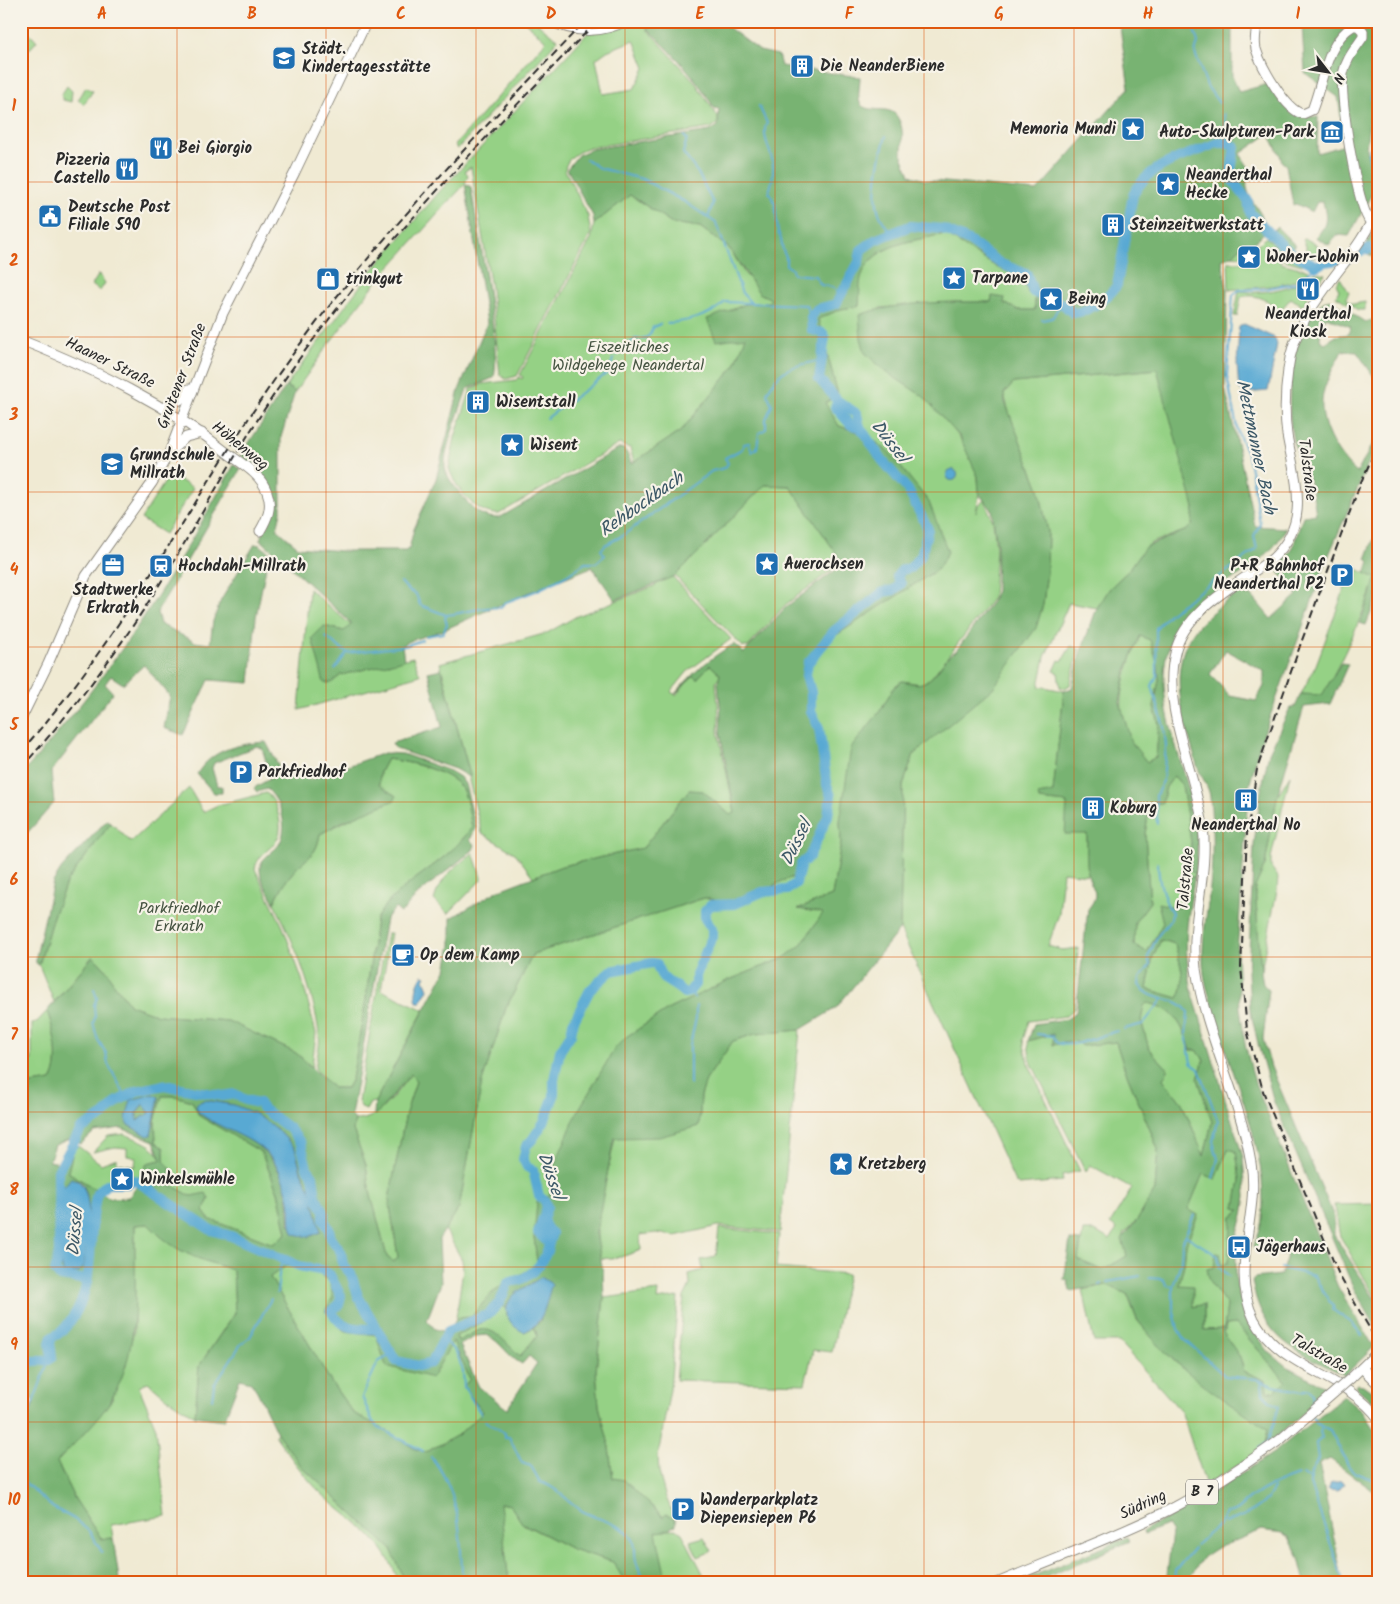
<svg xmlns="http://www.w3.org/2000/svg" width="1400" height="1604" viewBox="0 0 1400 1604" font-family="Kalam,sans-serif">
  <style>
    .green { fill: #95d185; stroke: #607e58; fill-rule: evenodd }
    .forest { fill: #78b372; stroke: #526f4e; fill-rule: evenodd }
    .water { fill: #59a9d3; stroke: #426a7f; fill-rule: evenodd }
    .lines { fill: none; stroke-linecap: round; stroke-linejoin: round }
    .stream { stroke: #59a9d3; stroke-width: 2 }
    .river { stroke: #59a9d3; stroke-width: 10 }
    .minor-casing { stroke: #8e8a7f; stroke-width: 8 }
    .major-casing { stroke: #8e8a7f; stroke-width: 11 }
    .minor { stroke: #fff; stroke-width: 6 }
    .major { stroke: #fff; stroke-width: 9 }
    .rail { stroke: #2b2b2b; stroke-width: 2; stroke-dasharray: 8 4; stroke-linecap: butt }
    .major-bridge-casing { stroke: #8e8a7f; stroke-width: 11; stroke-linecap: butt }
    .major-bridge { stroke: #fff; stroke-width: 9 }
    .grid { fill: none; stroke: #df570e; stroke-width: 1; stroke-opacity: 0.55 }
    .labels { text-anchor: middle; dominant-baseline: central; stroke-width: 4.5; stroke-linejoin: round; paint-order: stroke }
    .shield { fill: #f7f3e8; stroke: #686764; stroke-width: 1 }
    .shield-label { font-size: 15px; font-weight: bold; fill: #2b2b2b }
    .poi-label { font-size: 16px; font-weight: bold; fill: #2b2b2b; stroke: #f7f3e8; text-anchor: start }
    .park-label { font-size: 16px; fill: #465442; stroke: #f7f3e8 }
    .street-label { font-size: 16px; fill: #2b2b2b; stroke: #f7f3e8 }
    .water-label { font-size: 18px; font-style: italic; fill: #3b5766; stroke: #f7f3e8 }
    .neatline { fill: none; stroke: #df570e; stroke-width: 2 }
    .grid-label { font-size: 16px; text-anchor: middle; font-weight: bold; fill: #df570e }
  </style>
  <rect width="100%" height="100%" fill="#f7f3e8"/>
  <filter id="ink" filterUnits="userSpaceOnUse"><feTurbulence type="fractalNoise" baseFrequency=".02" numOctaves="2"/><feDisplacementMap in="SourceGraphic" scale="10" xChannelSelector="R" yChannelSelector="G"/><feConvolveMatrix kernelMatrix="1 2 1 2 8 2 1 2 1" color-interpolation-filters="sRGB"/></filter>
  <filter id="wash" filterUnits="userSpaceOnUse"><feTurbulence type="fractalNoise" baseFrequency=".0096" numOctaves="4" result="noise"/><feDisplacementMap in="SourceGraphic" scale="20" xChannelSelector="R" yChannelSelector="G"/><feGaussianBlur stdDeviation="1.12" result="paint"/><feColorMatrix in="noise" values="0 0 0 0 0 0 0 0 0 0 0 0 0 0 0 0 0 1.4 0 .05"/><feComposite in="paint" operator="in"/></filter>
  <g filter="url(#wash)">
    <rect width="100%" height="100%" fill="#f0ead3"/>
    <!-- green -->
    <g class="green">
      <path d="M524 21H535L558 40 457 149 455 145 546 41Z"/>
      <path d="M599 21H652L647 29 695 82 718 117V123L711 128 587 148C578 152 566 158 565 170L588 216 591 234 517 376 506 379 500 375 491 288 471 167 465 171 468 175 465 184 377 281 328 345 295 392 286 386 369 274 440 191ZM634 40 645 68 634 89 603 94 596 59 607 51Z"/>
      <path d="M30 33 37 41 29 50 21 41Z"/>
      <path d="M67 86 72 91 71 102 63 100 61 95Z"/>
      <path d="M86 87 93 91 84 104 78 100Z"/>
      <path d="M630 195 672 223 700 227 730 249 745 274 772 299 769 302 746 304 747 336 734 367 681 431 634 462 630 448 619 444 499 514C476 515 455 488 449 468L455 437 471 389 482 384 516 380 519 377 522 379 523 377 520 375 591 239 594 224Z"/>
      <path d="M945 234 998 268 1023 278 1025 286 1035 297V310H1018L992 297 991 302H953L880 308 861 338C872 372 899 376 924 396 944 413 974 453 978 479 980 490 978 502 976 513L978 506 984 500 993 521 996 548 993 598 931 678 921 684 902 681 894 687 880 711 840 821 841 843 832 896 798 909 824 913 800 946 784 958 729 980 669 1009 626 1037 552 1171 550 1195 534 1237 537 1261C526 1276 512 1275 498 1288 488 1296 479 1308 471 1317L456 1318 463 1269 462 1260 445 1229 459 1208 482 1082 506 1008 533 954 704 898 739 905 782 881 799 875 830 815 823 745 803 676 835 636 938 569 867 435 839 426 825 403 838 394 818 319 841 309 859 306C860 296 858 283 862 274 873 243 918 240 945 234Z"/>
      <path d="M1266 237 1283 253H1288L1304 261 1302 265 1281 259 1280 263 1309 270C1301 288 1248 287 1229 290L1228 262H1247L1248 255Z"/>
      <path d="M1305 238 1328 252 1340 256 1325 258 1306 255V246L1303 240Z"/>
      <path d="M1246 241 1251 246 1240 256 1233 255Z"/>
      <path d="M1315 272 1325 274 1314 286 1296 289 1308 297 1302 306 1291 298 1280 311C1269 300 1256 293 1241 297L1237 316H1234L1239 291C1246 291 1252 293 1259 292 1278 291 1300 285 1315 272Z"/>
      <path d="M99 274 105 283 100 291 92 285Z"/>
      <path d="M1340 278 1349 292 1346 298 1348 302 1354 304 1365 302V310H1358L1336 296 1339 290 1336 284Z"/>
      <path d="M1158 369 1191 492 1194 508 1192 525 1187 530 1151 543 1141 553 1129 570 1110 588 1097 608 1069 603 1045 657 1039 686 1064 691 1053 793 1039 795V800L1067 803 1087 834 1088 875 1063 872 1059 914 1048 946 1062 950 1078 948 1074 1009 1066 1016 1029 1021 1023 1040 1028 1063 1080 1171 1062 1175 1063 1181 1019 1185 1015 1182 900 929 903 785 914 754 949 723 1043 605 1047 570 1048 532 1039 489 1010 416 1004 394 1014 383Z"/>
      <path d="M170 474 193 488 165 534 141 519Z"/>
      <path d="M765 485 790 486 841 560 840 564 785 605 748 647H743L675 576Z"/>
      <path d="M1344 563 1376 578C1361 619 1344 657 1322 696L1301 694 1316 665 1349 577 1346 575Z"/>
      <path d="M672 576 731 639 688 671 671 692 676 695 693 676 697 678 710 665 720 674 716 683 719 716 718 731 735 813 730 815 703 791 689 790 643 848 562 866 533 877 516 854 482 833 469 781 470 775 440 663 547 633 577 616 652 587Z"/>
      <path d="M309 589 352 626 344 631 324 626 331 683 341 675 413 657 420 675 299 710Z"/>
      <path d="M1140 636 1150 640 1158 666 1159 679 1154 707 1159 724 1156 757 1147 762C1107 724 1122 681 1140 636Z"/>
      <path d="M1071 646 1079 649 1070 685 1065 688 1060 687 1058 673 1054 671 1059 660 1062 661Z"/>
      <path d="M387 759C409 762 449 770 462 789 468 799 469 816 472 827 446 866 397 882 376 919L366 999 352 1079 347 1088H333L315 1069C316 1058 321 1046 319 1035 315 995 293 938 274 903 280 891 285 881 293 872 307 856 316 858 320 834L396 796 379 785 380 772Z"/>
      <path d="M1290 775 1271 858V867L1278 877 1277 890 1261 971 1255 887 1265 865 1277 797Z"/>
      <path d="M1174 776 1182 785 1191 842V872L1196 873 1195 877H1189L1179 908 1163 923 1147 952 1134 945 1135 922 1150 902 1145 834 1150 803H1162L1166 787Z"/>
      <path d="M189 788 203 812 218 805 266 793C272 797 275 803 277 810 290 850 259 845 255 869L283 927 302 979 316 1033 312 1067 296 1053 228 1021 158 1015 130 1005 112 981 109 973 93 956 54 1002 39 965 53 916 67 881 111 823 131 842Z"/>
      <path d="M473 853 482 879 448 914 434 900C440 878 455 867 473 853Z"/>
      <path d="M387 933H391L381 990 424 1010 375 1102 370 1103 366 1110 362 1108 358 1101Z"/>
      <path d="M1161 940 1175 944C1179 961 1188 982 1178 998L1147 989 1153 956Z"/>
      <path d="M1147 1003C1174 1007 1183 1026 1190 1050H1197L1204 1060 1198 1079 1212 1122 1204 1156 1182 1103 1163 1079 1168 1069 1149 1049 1141 1020 1144 1006Z"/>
      <path d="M47 1011C54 1030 62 1063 51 1081L25 1085 21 1094V1061L32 1060V1024L36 1023Z"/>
      <path d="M800 1030 780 1232 718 1226 675 1236 656 1233 640 1235 641 1250 621 1257 600 1259 597 1246V1222L615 1138 699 1126 701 1096 706 1080 733 1041 755 1034Z"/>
      <path d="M1054 1034 1053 1045 1075 1041 1082 1046 1116 1042 1124 1067 1158 1149 1155 1190 1138 1219 1124 1234 1127 1256 1103 1271 1078 1260 1083 1231H1095L1110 1240 1117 1229 1110 1224 1132 1188 1090 1165 1086 1172 1030 1060 1028 1041Z"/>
      <path d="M411 1074 416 1081 406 1113 389 1199 398 1257 394 1262 387 1257 369 1187 366 1165 353 1130 355 1120C378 1122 397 1091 411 1074Z"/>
      <path d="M162 1096H175L192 1101 200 1116 261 1152 278 1192 287 1233 273 1244 209 1219 203 1211 209 1199 191 1196 171 1185 170 1167 164 1161V1149L156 1142 155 1121Z"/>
      <path d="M125 1134C140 1141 156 1144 161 1160L147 1163 140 1181 131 1175 112 1173V1181L102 1185 97 1190 67 1172 74 1148 78 1146 101 1164 117 1158V1163L135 1166 136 1157 127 1156V1148L115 1147 93 1152 108 1136Z"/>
      <path d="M1228 1149 1236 1151 1240 1180 1235 1208 1241 1209 1232 1217 1228 1263 1222 1267H1214L1210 1282 1227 1305 1224 1329 1204 1330V1304L1193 1307 1179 1285 1184 1264 1186 1244 1198 1215 1188 1210 1203 1173 1216 1179Z"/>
      <path d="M1379 1204V1297L1376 1298 1340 1236C1337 1225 1338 1217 1334 1205Z"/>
      <path d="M148 1224C176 1253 196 1258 233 1270L235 1312 199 1366 195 1416 168 1399 148 1382 139 1387 156 1428 166 1516 111 1525 113 1538 101 1539 73 1496 57 1462 112 1400 134 1332 135 1225Z"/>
      <path d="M719 1228 779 1234 776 1268 848 1274 832 1352 813 1350 805 1384 676 1380 684 1297 690 1285 689 1274 703 1270 701 1260 716 1257Z"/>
      <path d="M285 1266 316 1272 329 1281 344 1331 453 1341 470 1379 464 1387 483 1412 458 1435 426 1452 415 1449 388 1431 353 1413 331 1382 270 1277Z"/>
      <path d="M1107 1285 1127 1294 1137 1320 1175 1362 1268 1429 1264 1449 1206 1485 1181 1411 1119 1342H1094L1083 1290Z"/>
      <path d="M658 1291 657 1300 678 1297 670 1389 658 1456 659 1472 665 1495 676 1521 666 1514 664 1517 637 1493 613 1478 608 1441 599 1406 596 1371 604 1298Z"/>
      <path d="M503 1305 507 1309V1316L524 1332 533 1328 536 1331 537 1336 520 1356 493 1332 480 1330 458 1341 456 1336 492 1317Z"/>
      <path d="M1236 1324 1286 1382 1274 1392H1267L1266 1381 1244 1371 1240 1357 1221 1331H1225L1226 1325Z"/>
      <path d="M21 1390 26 1404 22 1425H21Z"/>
      <path d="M277 1433 302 1467 391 1549 406 1583H399C383 1536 357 1526 323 1495 304 1477 290 1456 275 1435Z"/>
      <path d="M499 1503 510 1505 523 1524 572 1549 613 1562 626 1583H509Z"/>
      <path d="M675 1529 682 1533 708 1583H667L655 1532Z"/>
      <path d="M704 1537 712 1551 698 1557 690 1541Z"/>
    </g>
    <!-- forest -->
    <g class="forest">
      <path d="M652 21H720L760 51 778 55 781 66 860 77C860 84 858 93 859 100 862 116 887 104 896 115 905 127 902 140 902 153 902 159 908 169 910 175L925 180 1037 191 1129 88 1119 21H1232V76L1239 92 1268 84C1286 109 1286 115 1318 117L1317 153 1345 145 1338 97 1305 73 1302 26 1304 21H1379V98L1369 120 1366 150 1376 186 1349 236 1336 235 1329 245 1315 237C1328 226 1327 217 1323 202H1317L1312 212 1296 204 1293 205 1286 165 1282 162 1280 155 1269 134 1240 154 1255 177 1247 181C1244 195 1262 211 1265 224L1262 229 1265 232 1251 246 1246 241 1233 255 1222 260 1227 290 1225 388 1255 526 1286 528C1264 575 1200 585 1176 630 1141 693 1193 770 1197 833 1200 865 1190 895 1187 927 1185 949 1188 970 1192 991L1243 1157 1246 1196 1243 1216 1236 1239V1281L1245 1319 1269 1352 1286 1366 1330 1389 1264 1449 1268 1429C1221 1399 1173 1367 1139 1322 1133 1314 1133 1303 1127 1294L1107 1285 1070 1291 1068 1281 1064 1280 1070 1240 1081 1241 1078 1260 1103 1270 1127 1256 1122 1239 1138 1219 1155 1190 1158 1149 1124 1067 1116 1042 1082 1046 1075 1041 1053 1045V1034L1028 1041 1034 1024 1067 1019 1076 1012 1088 909C1102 892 1091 890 1088 874 1086 861 1087 847 1087 834H1065L1067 803 1039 800 1038 795 1053 792 1064 691 1072 688 1080 654 1097 608 1110 588 1129 570 1145 547 1187 530 1192 525 1194 508 1157 369 1014 383 1004 393 1005 402 1039 489 1048 532 1047 570 1043 605 1036 628 993 688 914 754 903 785 900 929 836 1008 800 1030 755 1034 733 1041 706 1080 701 1096 699 1126 659 1137 614 1138 596 1233 603 1271 604 1298 596 1371 599 1406 608 1441 613 1478 624 1480 663 1517 666 1514 676 1521V1525L665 1531 656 1532 667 1583H626L613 1562 572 1549 522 1523 510 1505 500 1503 509 1583H406L391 1549 302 1467 277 1433 257 1391 251 1382 240 1379 224 1420 195 1416 199 1366 235 1313 233 1270C196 1258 175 1253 148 1224L135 1225C134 1283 142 1346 112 1398 101 1419 73 1444 57 1462L73 1496 101 1539 113 1538 119 1579 34 1582 21 1567V1436L34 1403 21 1377V1094L25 1085 51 1081C62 1063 54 1030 47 1011L93 956 109 973 112 981 130 1005 158 1015 228 1021 296 1053 333 1088H347L352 1079 366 999 376 919C397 882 446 866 472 827 469 816 468 799 462 789 449 770 409 762 387 759L380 772 379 785 396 796 395 800 342 822 320 834C316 858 307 856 293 872 285 881 280 891 274 903 270 893 260 881 260 870 259 859 271 854 278 846 290 829 281 801 267 789L257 792 254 788 271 778 262 748 257 746 214 763 212 768 217 786H222V793H214L197 774C212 749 238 744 266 742L285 778 306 771 309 780 384 753 403 754 450 771 460 777 465 784 476 827 470 840 475 845 473 850 418 894 401 913 395 908 386 919 351 1115 355 1120 353 1130 366 1165 369 1187 387 1257 394 1262 398 1257 389 1199 406 1113 416 1081 411 1074 376 1115 374 1114 375 1102 446 970 451 945V918L499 890 562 866 643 848 689 790 703 791 730 815 735 813 720 731 721 715 718 683 720 674 710 665 697 679 693 676 675 694C693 672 710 658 734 644L744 653 786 607 841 566V560L790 486 765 485 675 576 615 600 592 567C542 586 494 607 446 629 431 635 416 637 402 645L404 660 341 675 331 683H324L312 638 324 626 344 631 352 624 260 539C285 498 275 483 241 455L286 386 295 392 281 437V512L277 529 298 547 341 551H405L409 549 414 529 436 479 459 390 487 323 465 184 471 187C475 214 504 364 493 378L467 389C461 408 443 450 445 468 447 479 457 489 464 498 474 511 482 518 499 518L618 449 623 448 629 456 631 464 681 431 734 367 746 337 716 341 707 319 746 304 769 302 771 299 759 293 730 249 700 227 672 223 630 195 594 224 593 216 567 169 578 155 592 149 710 131 718 126 719 109 714 108C697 77 672 53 647 28ZM945 234 998 268 1023 278 1028 293 1035 297V310H1018L1004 303 1005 298 992 296 991 302C948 302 900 301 859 315L861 338 865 353 886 372 924 397 960 437 978 477 979 494 992 510 997 545 996 591 994 599 956 651C942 658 937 679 922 683 917 685 908 682 902 681L894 687 880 711 851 748 840 821 841 843 832 896 798 909 823 913 800 946 784 958 729 980 669 1009 626 1037 615 1048 578 1111 552 1171 550 1195 537 1202 534 1237 537 1262C526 1276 512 1275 498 1288 488 1296 479 1308 471 1317L456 1318 449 1333 435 1329 427 1320 441 1283 439 1239 459 1208 482 1082 506 1008 533 954 704 898 739 905 782 881 799 875 830 815 823 745 803 676 835 636 938 569 948 552 929 502 889 452 867 435 839 426 825 403 838 395 818 319 841 309 859 306C860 296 859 283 862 275 873 243 918 240 945 234ZM1140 636 1150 640 1158 665 1159 679 1154 707 1159 724 1156 757 1147 762 1131 742 1120 702 1126 671ZM1174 776 1182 785 1191 842V872L1196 873 1195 877H1189L1179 908 1158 903 1163 923 1147 952 1134 945 1135 922 1150 902 1145 834 1150 803H1162L1166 787ZM1161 940 1175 944C1179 961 1188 982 1178 998L1147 989 1153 956ZM1147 1003C1174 1007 1183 1026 1191 1050H1197L1204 1060 1198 1079 1212 1122 1204 1156 1182 1103 1163 1079 1168 1069 1149 1049 1141 1020 1144 1006ZM162 1096H175L192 1101 199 1116 261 1152 278 1192 287 1233 273 1244 209 1219 203 1211 209 1199 206 1193 191 1196 171 1185 170 1167 164 1161V1148L156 1142 155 1121ZM159 1097 151 1135 128 1125 126 1117 130 1109ZM204 1100 234 1105 277 1129 295 1148 301 1170 310 1189 313 1204 289 1225C291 1187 278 1155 244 1137 229 1129 212 1123 199 1113ZM121 1128 154 1141 161 1160 147 1163 143 1177 129 1197 110 1198 68 1172 74 1148 69 1145 61 1163 49 1161 55 1145 72 1138 81 1144 94 1132ZM1228 1149 1236 1151 1240 1180 1235 1208 1241 1210 1232 1217 1228 1262 1222 1266 1220 1253H1216L1214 1267 1207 1269 1210 1282 1227 1305 1224 1329 1204 1330V1304L1193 1307V1286L1179 1285 1184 1264 1186 1244 1198 1215 1188 1209 1203 1174 1216 1179ZM77 1179 83 1184 87 1195 79 1272 66 1274 62 1189ZM286 1266 316 1272 329 1281 333 1297 325 1311 344 1331 376 1335 386 1366 432 1378 453 1341 470 1379 463 1387 483 1412 458 1435 426 1452 415 1449 388 1431 353 1413 331 1382 270 1277ZM541 1277 551 1284 540 1321 533 1328 536 1331 537 1336 520 1356C510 1348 495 1326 480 1330 473 1332 465 1338 458 1341L456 1336 492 1317 503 1306 507 1309 508 1303ZM1236 1324 1286 1382 1274 1392H1267L1266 1381 1244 1371 1240 1357 1222 1331H1225L1226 1325ZM487 1335C501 1342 508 1357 522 1364L529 1356 537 1363 507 1409 479 1387 460 1345 476 1336Z"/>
      <path d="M1379 222V261L1367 253 1365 247Z"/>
      <path d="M1277 227 1295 245 1291 249 1272 232Z"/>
      <path d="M1329 299 1365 322 1379 318V384L1357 352 1342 351C1336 364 1326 379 1323 394 1317 422 1336 455 1357 473L1379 432V438L1328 557 1260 744 1248 791 1242 794 1241 807 1247 808 1237 953 1240 1008 1245 1044 1255 1083 1338 1287 1374 1347 1345 1375C1296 1352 1262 1339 1252 1281L1254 1278 1281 1275 1287 1255 1253 1248C1256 1239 1261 1229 1262 1219 1270 1150 1230 1073 1212 1007 1210 996 1205 985 1204 974 1200 945 1207 916 1210 887 1213 857 1213 827 1210 797 1209 786 1200 776 1197 765 1186 726 1167 676 1190 637 1201 619 1220 606 1237 593L1252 596 1271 619 1297 595 1275 567 1292 550 1303 516 1316 514C1314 503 1313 490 1309 480 1305 468 1298 456 1294 444 1284 409 1289 316 1329 299ZM1326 317 1351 327 1349 334 1336 336 1325 343 1320 340 1321 326ZM1226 650 1264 671V686L1256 701 1230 696 1210 674Z"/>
      <path d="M234 465 241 469 157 612 160 624 195 642 210 644 213 621 221 600 255 544 260 545 269 552 256 617 250 683 209 680 183 735 164 728 170 696 144 665 123 684 111 676 105 684 113 693 51 772 54 803 21 840V775C69 722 112 666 151 606 181 560 207 512 234 465Z"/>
      <path d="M1379 525V547L1376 557 1379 559V592L1366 625 1360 623 1376 578 1365 573 1370 562 1366 559Z"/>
      <path d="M1341 663 1348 664 1330 704 1304 707 1277 797 1265 865 1255 887 1261 971 1263 984 1269 990 1263 1039 1271 1067 1334 1217V1235L1374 1298 1379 1297V1332L1354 1289 1274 1102 1259 1048 1250 1009 1248 972 1254 845 1261 791 1269 753 1290 708H1294L1301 694 1322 695Z"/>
      <path d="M441 669 470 775 469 777 455 769 396 749 392 743 442 727 428 672Z"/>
      <path d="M107 820 111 823 67 881 53 916 39 965 36 963V956L53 882 62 868Z"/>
      <path d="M143 1104 150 1113 137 1121V1113Z"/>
      <path d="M1358 1384 1363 1385 1379 1397V1408L1355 1386Z"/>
      <path d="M1344 1396 1362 1411 1379 1437V1495L1330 1459 1319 1464 1343 1583H1305L1299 1558 1289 1537 1282 1533 1262 1530 1215 1549 1203 1557 1186 1583H1166L1172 1533 1167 1525 1144 1534 1143 1531 1200 1501 1276 1451Z"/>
      <path d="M1128 1537 1130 1541 1047 1577V1583H1016Z"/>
    </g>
    <!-- water -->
    <g class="water">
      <path d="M1244 324 1275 338 1277 344 1268 391 1245 393 1239 389 1237 365 1239 327Z"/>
      <circle cx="952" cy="475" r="5.5"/>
      <path d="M423 975 426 976 424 979 428 989 421 1002H417C414 994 417 982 423 975Z"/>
      <path d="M153 1094 159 1097 151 1135 148 1136 128 1125 126 1118 131 1100ZM143 1104 150 1113 137 1121V1113Z"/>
      <path d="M204 1100 234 1105 254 1113 277 1129 295 1148 301 1171 310 1189 321 1232 309 1237 294 1234C289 1224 291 1218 290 1208 289 1197 286 1188 282 1178 269 1138 228 1135 199 1113L196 1107 198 1103Z"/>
      <path d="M71 1178C99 1182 86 1247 84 1267L79 1272 66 1274 61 1267 62 1189Z"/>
      <path d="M541 1277 552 1284C545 1304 545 1324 524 1332 510 1327 500 1311 512 1297 519 1289 532 1284 541 1277Z"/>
      <path d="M1341 1480 1344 1484 1337 1491 1328 1490 1331 1483Z"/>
    </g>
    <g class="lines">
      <!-- stream -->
      <g class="stream">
        <path d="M1195 21 1194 30 1198 42 1195 53 1207 86 1219 103"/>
        <path d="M759 106 767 123C760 133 772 153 773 164 774 174 772 183 769 192L775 204 778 233C784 240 780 250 786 256V265L792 269 793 274 815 276 821 285 832 287 843 294"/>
        <path d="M1224 114 1227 143"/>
        <path d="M684 136 687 139 683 153 698 173 713 203 708 218"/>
        <path d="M886 136C880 156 872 193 879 213 881 220 887 227 891 233"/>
        <path d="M586 159 599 168 642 179 685 202 716 223 742 293 751 303"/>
        <path d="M1053 317 1058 308 1064 306"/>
        <path d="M1042 320 1052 318"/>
        <path d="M667 323C687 322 711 316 725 302L806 305 811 317"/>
        <path d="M617 355 635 339C646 339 650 338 653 327L660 324"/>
        <path d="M547 418 609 372 613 359"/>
        <path d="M401 582 408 590 416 594 420 605 446 615"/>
        <path d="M426 636 443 633 447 624 445 618 447 615C463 613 487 605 501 608L504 603 536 591 566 576 585 563H596L605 555 601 550 605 545 622 536 712 471 725 468 728 463 725 458 742 449 744 444 749 443 752 452 757 448 759 433 766 429V419L772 405 767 393C780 366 795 366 822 360"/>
        <path d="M326 637 347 653"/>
        <path d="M335 669 347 653 405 646 422 640"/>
        <path d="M1157 824 1156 795 1163 781 1166 746 1164 727 1152 686 1157 675 1156 628 1170 613 1257 549 1254 536 1260 524 1252 475 1248 455 1238 433 1227 376 1233 295 1239 290 1265 289 1295 283 1317 266"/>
        <path d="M1158 863C1158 879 1164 901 1172 913L1171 919 1157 937 1148 957 1150 965 1140 978 1139 985C1154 1005 1175 993 1188 1012L1186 1034 1191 1063 1199 1069 1218 1121 1213 1141 1218 1159 1213 1178"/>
        <path d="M94 989 97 998 94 1005 95 1018 93 1023 98 1040 106 1053 108 1064 126 1097"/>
        <path d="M691 990 694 998"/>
        <path d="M1124 1029 1143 1024 1163 999"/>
        <path d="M1037 1034 1052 1036 1057 1043C1075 1049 1100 1035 1117 1031"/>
        <path d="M690 1084V1045L696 1018V1006"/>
        <path d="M1194 1215 1182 1243 1181 1262 1173 1286V1308L1178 1329 1183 1338 1225 1376 1256 1379 1273 1386 1302 1391 1309 1389 1313 1394 1312 1408"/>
        <path d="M1185 1235 1218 1256 1220 1268 1229 1276"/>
        <path d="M1281 1268 1314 1276 1329 1301 1334 1305 1333 1310 1352 1323 1362 1335"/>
        <path d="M1149 1278 1163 1279 1167 1285 1173 1286"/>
        <path d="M1108 1282 1140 1276"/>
        <path d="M1099 1285 1102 1284"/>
        <path d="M277 1293 280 1267 285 1261"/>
        <path d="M444 1339 457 1354 463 1371 464 1387 481 1414"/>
        <path d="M391 1355 378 1362 362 1397 373 1422 378 1427 423 1451"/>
        <path d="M1262 1382 1263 1394 1270 1401 1279 1406 1274 1423"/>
        <path d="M212 1399 214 1385 241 1344 250 1337 271 1299"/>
        <path d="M1312 1415 1317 1424 1330 1430 1348 1465 1353 1472 1379 1482"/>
        <path d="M485 1421 505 1433V1437H509L522 1463 531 1466 540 1482C556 1486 569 1503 584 1512 595 1518 625 1526 631 1536 637 1544 634 1552 636 1561 638 1569 643 1575 645 1583"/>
        <path d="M1322 1427 1320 1432 1322 1438 1316 1443 1318 1459 1311 1472 1310 1484 1344 1583"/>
        <path d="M1259 1448 1267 1443 1273 1425"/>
        <path d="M431 1457C459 1490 461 1533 462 1575L464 1583"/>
        <path d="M21 1462 22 1446 31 1408 49 1360"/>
        <path d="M1302 1474 1311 1480"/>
        <path d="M21 1479 52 1507 74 1519 89 1531 102 1552"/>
        <path d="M1225 1523C1242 1517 1268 1507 1273 1488"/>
        <path d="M1196 1545 1222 1522 1227 1513C1240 1511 1242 1502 1253 1496 1267 1487 1283 1480 1298 1475"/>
        <path d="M1174 1583 1175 1571 1194 1548"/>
      </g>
      <!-- river -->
      <g class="river">
        <path d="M1375 98 1379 84"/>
        <path d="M1378 176 1372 154 1379 140"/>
        <path d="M838 401 857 414 860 427"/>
        <path d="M543 1219 546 1228 552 1233 549 1243"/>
        <path d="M88 1282 81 1279 59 1276 55 1271 59 1252 58 1171 81 1129 104 1115 118 1101 137 1091 164 1085 223 1096 235 1094 245 1100 259 1103 263 1109 289 1128 301 1143 307 1168 313 1176 316 1197 324 1211V1220L329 1229 331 1238 341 1252 343 1265 351 1274 358 1296 396 1361 419 1366 431 1363 448 1331 489 1314 500 1302 508 1283C512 1280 514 1282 519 1280 535 1274 546 1260 549 1243L538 1233 547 1207 545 1201 539 1196 533 1170 527 1167 523 1159 526 1146 532 1140 544 1122 554 1096V1080L560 1051 571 1034 573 1023 590 990 611 971 652 963 657 964C660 982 673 982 684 993L689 992 696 983V974L712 937V929L705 919V911L711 905 735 904 762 892 787 890 796 883 801 864 809 857 828 816 831 796 827 785 819 728 811 711V692L806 675 808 663 834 631 883 592 894 590 901 584 897 576 902 570 910 568 921 556 928 529 908 490 882 460 860 427 851 425 835 407 838 401 819 379 825 337 823 333 812 330 811 317 817 309 836 304 859 262 861 250 875 240 910 226 942 229 969 241 1001 264 1027 274 1033 292 1063 304 1073 313C1088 312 1109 298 1117 285L1133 195C1150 162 1186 157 1217 143H1227L1235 147 1230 177 1248 201 1250 213 1284 247 1297 256 1317 266 1324 262 1346 259 1363 250 1379 247"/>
        <path d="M21 1362 49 1360 52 1357 50 1343 52 1337C61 1334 65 1328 71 1320 98 1282 86 1235 97 1193L107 1184H127L135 1180 211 1230 231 1236 299 1266 324 1271 330 1275 341 1296 339 1305 331 1311C341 1330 359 1329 377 1329"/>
      </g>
    </g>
  </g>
  <g filter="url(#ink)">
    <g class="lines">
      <!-- minor casing -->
      <g class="minor-casing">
        <path id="minor" d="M548 21C575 36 601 36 629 21"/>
      </g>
      <!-- major casing -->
      <g class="major-casing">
        <g id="major">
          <path d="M1258 21C1256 30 1254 40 1256 49 1261 66 1286 111 1303 114L1312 110C1323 83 1326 42 1353 26H1358L1363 31V37C1355 49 1346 59 1343 74 1339 96 1357 208 1371 223"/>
          <path d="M1379 205C1356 265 1295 304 1288 370 1285 391 1284 413 1287 435 1295 481 1312 522 1272 559 1238 584 1185 609 1175 653 1161 708 1196 772 1203 827 1209 874 1190 921 1196 969 1206 1036 1240 1097 1251 1163 1260 1215 1229 1269 1254 1319 1281 1370 1345 1373 1379 1419"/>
          <path d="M21 340C96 370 167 404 230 455 244 465 261 475 267 492 273 507 267 519 260 531"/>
          <path d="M164 407 180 400 189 389"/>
          <path d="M171 451 186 437 202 433"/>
          <path d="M21 719 48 664 86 576 152 483 169 453 223 313 295 172 367 21"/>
          <path d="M1362 1368 1379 1385"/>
          <path d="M1351 1378 1379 1351"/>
          <path d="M997 1583C1054 1559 1113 1538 1169 1510 1208 1490 1245 1465 1281 1439"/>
        </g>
      </g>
      <!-- minor -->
      <use href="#minor" class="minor"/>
      <!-- major -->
      <use href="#major" class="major"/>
      <!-- rail -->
      <g class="rail">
        <path d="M1379 443 1361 482 1301 643 1257 769 1247 833 1241 967 1247 1030 1263 1091 1339 1275 1379 1345"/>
        <path d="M21 751C122 639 190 502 275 379 366 249 477 136 585 21"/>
        <path d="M21 768C69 715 113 658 151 598 196 527 234 452 282 383 374 251 486 137 597 21"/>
      </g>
      <!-- major-bridge casing -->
      <g class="major-bridge-casing">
        <path id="major-bridge" d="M1281 1439 1351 1378"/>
      </g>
      <!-- major-bridge -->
      <use href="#major-bridge" class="major-bridge"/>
    </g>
  </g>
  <!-- grid -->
  <path class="grid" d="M177 21V1583M326 21V1583M476 21V1583M625 21V1583M775 21V1583M924 21V1583M1074 21V1583M1223 21V1583M21 182H1379M21 337H1379M21 492H1379M21 647H1379M21 802H1379M21 957H1379M21 1112H1379M21 1267H1379M21 1422H1379"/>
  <!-- icons -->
  <defs>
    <g id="school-square" transform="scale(1.25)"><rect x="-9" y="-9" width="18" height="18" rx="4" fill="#1f6fb2" stroke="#f7f3e8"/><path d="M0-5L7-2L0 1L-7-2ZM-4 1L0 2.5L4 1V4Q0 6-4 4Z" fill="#fff"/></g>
    <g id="building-square" transform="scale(1.25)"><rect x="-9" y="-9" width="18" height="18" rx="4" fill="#1f6fb2" stroke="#f7f3e8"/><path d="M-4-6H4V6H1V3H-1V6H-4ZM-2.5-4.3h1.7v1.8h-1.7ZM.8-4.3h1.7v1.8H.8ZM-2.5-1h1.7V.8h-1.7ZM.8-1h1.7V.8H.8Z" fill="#fff"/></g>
    <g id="sight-square" transform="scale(1.25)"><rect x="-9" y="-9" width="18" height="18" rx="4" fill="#1f6fb2" stroke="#f7f3e8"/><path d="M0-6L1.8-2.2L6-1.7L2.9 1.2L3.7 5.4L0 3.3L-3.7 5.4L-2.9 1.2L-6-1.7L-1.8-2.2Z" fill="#fff"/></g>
    <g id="museum-square" transform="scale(1.25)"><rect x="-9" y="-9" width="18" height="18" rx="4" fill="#1f6fb2" stroke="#f7f3e8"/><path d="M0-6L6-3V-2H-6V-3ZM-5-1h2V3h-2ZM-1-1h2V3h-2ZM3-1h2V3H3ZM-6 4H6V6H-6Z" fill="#fff"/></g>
    <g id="restaurant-square" transform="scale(1.25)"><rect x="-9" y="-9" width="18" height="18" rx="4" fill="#1f6fb2" stroke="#f7f3e8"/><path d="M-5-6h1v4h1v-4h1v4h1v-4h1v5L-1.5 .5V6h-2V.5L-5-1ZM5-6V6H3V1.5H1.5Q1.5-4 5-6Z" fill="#fff"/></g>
    <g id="civic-square" transform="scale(1.25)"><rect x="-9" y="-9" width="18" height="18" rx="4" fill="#1f6fb2" stroke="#f7f3e8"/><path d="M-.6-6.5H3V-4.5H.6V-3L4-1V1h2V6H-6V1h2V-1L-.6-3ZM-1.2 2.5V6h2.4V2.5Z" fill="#fff"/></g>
    <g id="shop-square" transform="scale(1.25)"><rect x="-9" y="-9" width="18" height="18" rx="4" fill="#1f6fb2" stroke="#f7f3e8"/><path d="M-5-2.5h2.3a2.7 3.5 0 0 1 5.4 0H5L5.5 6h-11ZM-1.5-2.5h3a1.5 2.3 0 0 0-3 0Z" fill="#fff"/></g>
    <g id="office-square" transform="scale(1.25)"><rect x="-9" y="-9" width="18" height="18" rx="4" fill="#1f6fb2" stroke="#f7f3e8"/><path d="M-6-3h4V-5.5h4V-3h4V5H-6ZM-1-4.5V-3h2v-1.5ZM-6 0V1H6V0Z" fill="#fff"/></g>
    <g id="station-square" transform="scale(1.25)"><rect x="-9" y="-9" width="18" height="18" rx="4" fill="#1f6fb2" stroke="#f7f3e8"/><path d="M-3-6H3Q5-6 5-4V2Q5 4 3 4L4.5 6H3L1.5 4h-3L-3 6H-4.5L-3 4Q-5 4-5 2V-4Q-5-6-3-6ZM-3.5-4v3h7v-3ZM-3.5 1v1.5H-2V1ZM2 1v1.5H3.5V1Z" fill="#fff"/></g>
    <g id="parking-square" transform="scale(1.25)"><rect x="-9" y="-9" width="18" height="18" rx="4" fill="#1f6fb2" stroke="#f7f3e8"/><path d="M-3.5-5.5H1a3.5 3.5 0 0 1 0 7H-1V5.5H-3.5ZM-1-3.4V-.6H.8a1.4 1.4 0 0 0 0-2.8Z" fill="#fff"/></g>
    <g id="cafe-square" transform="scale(1.25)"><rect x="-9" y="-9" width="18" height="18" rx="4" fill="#1f6fb2" stroke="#f7f3e8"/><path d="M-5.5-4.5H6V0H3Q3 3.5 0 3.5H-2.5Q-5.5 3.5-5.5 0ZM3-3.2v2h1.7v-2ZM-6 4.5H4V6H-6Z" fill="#fff"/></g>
    <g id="bus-square" transform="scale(1.25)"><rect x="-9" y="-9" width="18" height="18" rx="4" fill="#1f6fb2" stroke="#f7f3e8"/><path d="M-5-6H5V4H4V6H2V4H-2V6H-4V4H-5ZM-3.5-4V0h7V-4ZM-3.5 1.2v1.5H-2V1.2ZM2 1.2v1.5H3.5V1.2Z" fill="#fff"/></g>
  </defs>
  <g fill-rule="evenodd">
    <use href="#school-square" x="284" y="58"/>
    <use href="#building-square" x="802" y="66"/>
    <use href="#sight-square" x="1133" y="129"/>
    <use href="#museum-square" x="1332" y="132"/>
    <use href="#restaurant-square" x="161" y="148"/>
    <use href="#restaurant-square" x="127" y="169"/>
    <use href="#sight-square" x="1168" y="184"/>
    <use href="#civic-square" x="50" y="216"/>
    <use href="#building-square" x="1113" y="225"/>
    <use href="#sight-square" x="1249" y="257"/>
    <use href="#sight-square" x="954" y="278"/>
    <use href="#shop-square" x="328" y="279"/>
    <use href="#restaurant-square" x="1308" y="289"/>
    <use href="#sight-square" x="1051" y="299"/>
    <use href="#building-square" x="478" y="402"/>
    <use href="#sight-square" x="512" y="445"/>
    <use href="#school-square" x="112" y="464"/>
    <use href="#sight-square" x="767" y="564"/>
    <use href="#office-square" x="113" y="565"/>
    <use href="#station-square" x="161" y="566"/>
    <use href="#parking-square" x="1342" y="575"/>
    <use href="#parking-square" x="241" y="772"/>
    <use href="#building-square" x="1246" y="800"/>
    <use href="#building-square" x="1093" y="808"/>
    <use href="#cafe-square" x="403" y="955"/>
    <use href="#sight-square" x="841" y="1164"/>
    <use href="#sight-square" x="122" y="1179"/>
    <use href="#bus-square" x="1239" y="1247"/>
    <use href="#parking-square" x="683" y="1509"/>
  </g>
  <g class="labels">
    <!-- shield labels -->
    <rect class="shield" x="1186" y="1479.5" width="32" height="25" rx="4"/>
    <g class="shield-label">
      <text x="1202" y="1492">B 7</text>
    </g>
    <!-- poi labels -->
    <g class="poi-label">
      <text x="302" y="49">Städt.<tspan x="302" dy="18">Kindertagesstätte</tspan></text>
      <text x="820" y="66">Die NeanderBiene</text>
      <text x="1116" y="129" text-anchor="end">Memoria Mundi</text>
      <text x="1314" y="132" text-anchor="end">Auto-Skulpturen-Park</text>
      <text x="178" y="148">Bei Giorgio</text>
      <text x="110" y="160" text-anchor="end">Pizzeria<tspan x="110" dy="18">Castello</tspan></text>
      <text x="1186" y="175">Neanderthal<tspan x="1186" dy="18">Hecke</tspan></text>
      <text x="68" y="207">Deutsche Post<tspan x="68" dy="18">Filiale 590</tspan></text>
      <text x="1130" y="225">Steinzeitwerkstatt</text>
      <text x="1266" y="257">Woher-Wohin</text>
      <text x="972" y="278">Tarpane</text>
      <text x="346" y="279">trinkgut</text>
      <text x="1068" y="299">Being</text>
      <text x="1308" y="314" text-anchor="middle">Neanderthal<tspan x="1308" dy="18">Kiosk</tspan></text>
      <text x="496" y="402">Wisentstall</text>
      <text x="530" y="445">Wisent</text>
      <text x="130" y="455">Grundschule<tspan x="130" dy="18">Millrath</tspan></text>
      <text x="784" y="564">Auerochsen</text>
      <text x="178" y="566">Hochdahl-Millrath</text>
      <text x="1324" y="566" text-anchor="end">P+R Bahnhof<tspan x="1324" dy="18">Neanderthal P2</tspan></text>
      <text x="113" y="590" text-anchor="middle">Stadtwerke<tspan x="113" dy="18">Erkrath</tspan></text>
      <text x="258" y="772">Parkfriedhof</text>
      <text x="1110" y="808">Koburg</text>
      <text x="1246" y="825" text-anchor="middle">Neanderthal No</text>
      <text x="420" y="955">Op dem Kamp</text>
      <text x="858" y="1164">Kretzberg</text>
      <text x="140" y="1179">Winkelsmühle</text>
      <text x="1256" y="1247">Jägerhaus</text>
      <text x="700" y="1500">Wanderparkplatz<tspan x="700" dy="18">Diepensiepen P6</tspan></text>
    </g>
    <!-- park labels -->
    <g class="park-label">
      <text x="628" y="347">Eiszeitliches<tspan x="628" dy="18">Wildgehege Neandertal</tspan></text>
      <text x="179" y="908">Parkfriedhof<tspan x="179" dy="18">Erkrath</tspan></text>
    </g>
    <!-- street labels -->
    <g class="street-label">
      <text transform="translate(110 363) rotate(26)">Haaner Straße</text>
      <text transform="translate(182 376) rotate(-69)">Gruitener Straße</text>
      <text transform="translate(240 446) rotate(39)">Höhenweg</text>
      <text transform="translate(1307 470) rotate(83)">Talstraße</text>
      <text transform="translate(1186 879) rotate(-85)">Talstraße</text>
      <text transform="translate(1319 1354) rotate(30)">Talstraße</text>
      <text transform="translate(1143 1505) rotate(-25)">Südring</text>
    </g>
    <!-- water labels -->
    <g class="water-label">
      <text transform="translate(889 442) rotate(52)">Düssel</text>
      <text transform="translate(1255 447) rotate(78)">Mettmanner Bach</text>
      <text transform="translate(642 505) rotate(-35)">Rehbockbach</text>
      <text transform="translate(797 843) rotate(-64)">Düssel</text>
      <text transform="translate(550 1176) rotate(71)">Düssel</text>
      <text transform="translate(76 1232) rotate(-85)">Düssel</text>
    </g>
  </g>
  <!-- margin -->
  <rect width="1400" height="1604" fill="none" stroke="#f7f3e8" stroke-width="55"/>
  <!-- north arrow -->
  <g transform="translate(1328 72) rotate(121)" stroke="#f7f3e8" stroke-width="4" paint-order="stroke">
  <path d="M0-4L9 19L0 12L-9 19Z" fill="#2b2b2b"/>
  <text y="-8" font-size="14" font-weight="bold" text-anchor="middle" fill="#2b2b2b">N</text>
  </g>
  <rect x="28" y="28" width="1344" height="1548" class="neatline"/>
  <g class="grid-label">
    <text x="102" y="19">A</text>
    <text x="252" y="19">B</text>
    <text x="401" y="19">C</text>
    <text x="551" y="19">D</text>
    <text x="700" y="19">E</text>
    <text x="849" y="19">F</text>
    <text x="999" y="19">G</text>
    <text x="1148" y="19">H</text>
    <text x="1298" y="19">I</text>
    <text x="14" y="111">1</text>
    <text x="14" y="266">2</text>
    <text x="14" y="420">3</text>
    <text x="14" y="575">4</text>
    <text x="14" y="730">5</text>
    <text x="14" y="885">6</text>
    <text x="14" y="1040">7</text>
    <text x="14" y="1195">8</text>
    <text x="14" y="1350">9</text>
    <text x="14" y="1505">10</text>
  </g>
</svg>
